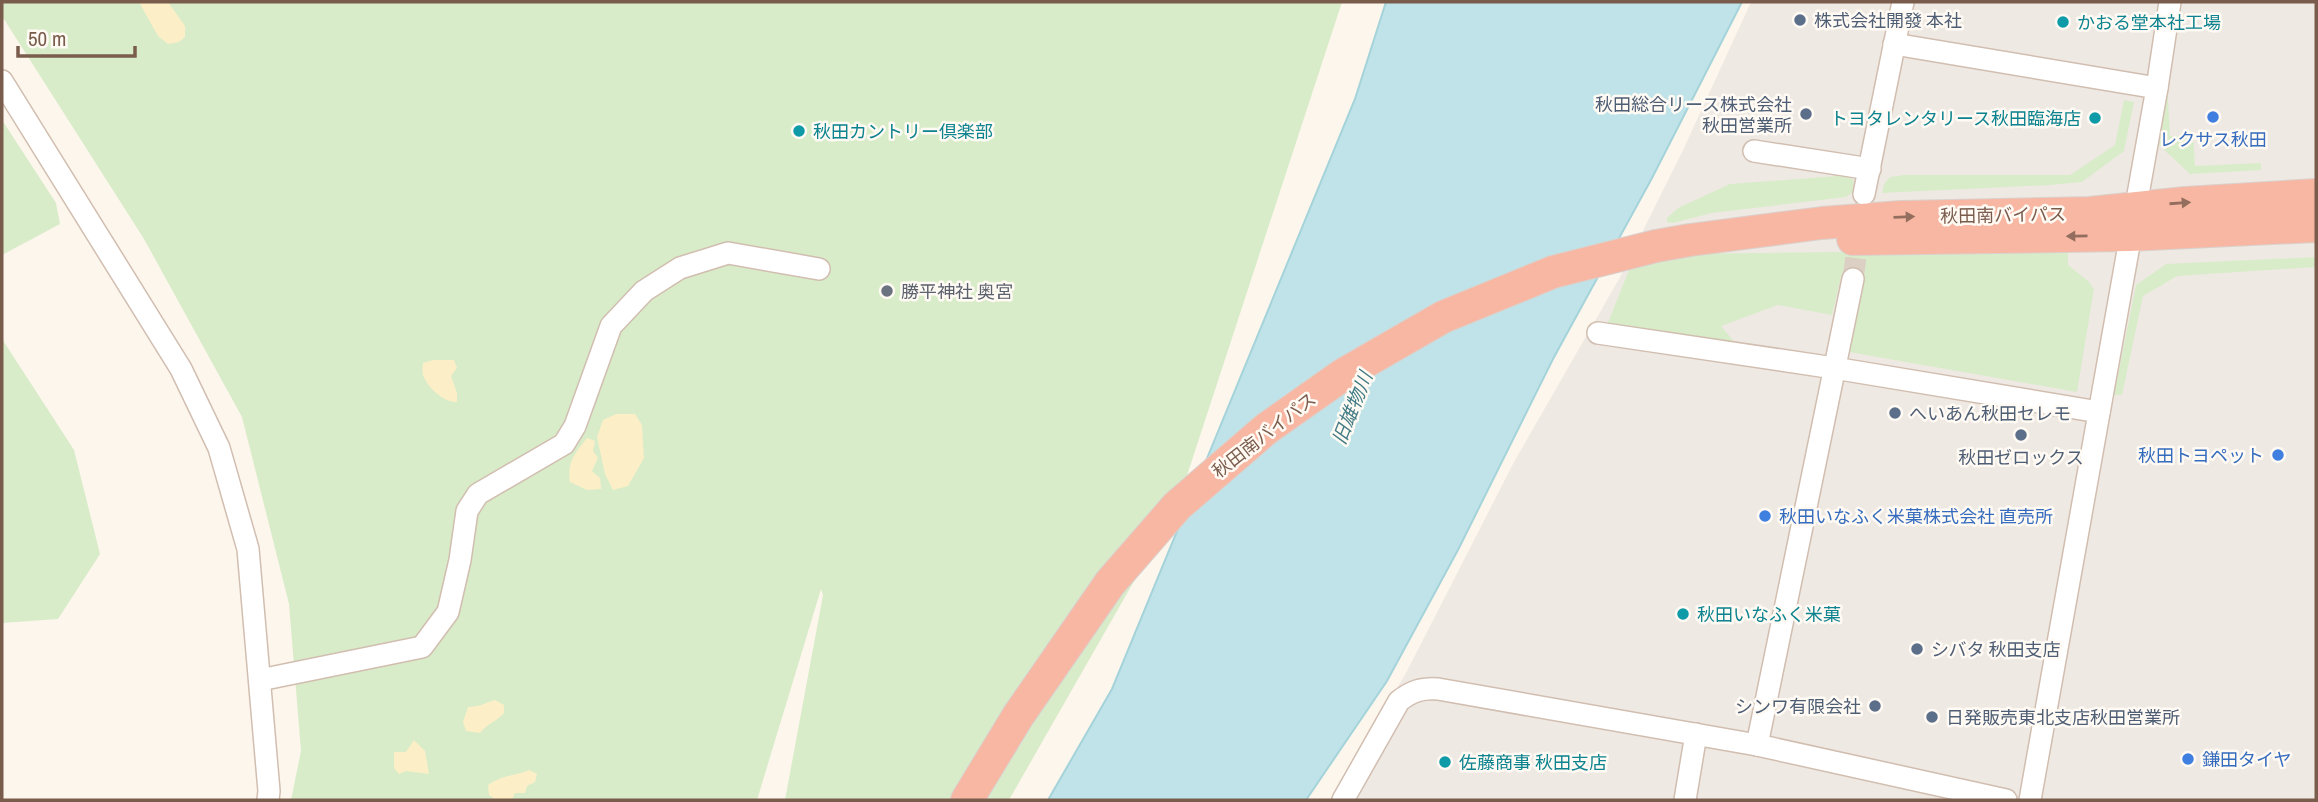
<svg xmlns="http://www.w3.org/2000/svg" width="2318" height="802" viewBox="0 0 2318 802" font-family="'Archivo Narrow','Noto Sans JP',sans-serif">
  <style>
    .industrial { fill: #efe9e4 }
    .green { fill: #d8ecc9 }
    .sand { fill: #fcefc7 }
    .water { fill: #bfe3e8; stroke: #a5d3da; stroke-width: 2 }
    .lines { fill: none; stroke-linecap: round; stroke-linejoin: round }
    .minor-tunnel { stroke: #dcd0c4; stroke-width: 21; stroke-dasharray: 21 10; stroke-linecap: butt }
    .minor-casing { stroke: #d1beb0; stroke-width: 24 }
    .highway-casing { stroke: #dad1cd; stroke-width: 34 }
    .minor { stroke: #fff; stroke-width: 21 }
    .highway { stroke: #f7b7a3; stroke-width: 32 }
    .oneway { fill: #936e5e }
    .service-dot { fill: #5c6f8a; stroke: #fffaf3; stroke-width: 2.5 }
    .culture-dot { fill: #0f9aa8; stroke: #fffaf3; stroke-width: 2.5 }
    .shop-dot { fill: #3f7fe0; stroke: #fffaf3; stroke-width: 2.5 }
    .worship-dot { fill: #6b7280; stroke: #fffaf3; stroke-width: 2.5 }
    .labels { text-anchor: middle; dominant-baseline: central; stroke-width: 5; stroke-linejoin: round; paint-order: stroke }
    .service-label { font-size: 18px; fill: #4e5e75; stroke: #fffaf3; text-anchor: start }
    .culture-label { font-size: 18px; fill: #0d838f; stroke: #fffaf3; text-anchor: start }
    .shop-label { font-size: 18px; fill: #366cbe; stroke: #fffaf3; text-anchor: start }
    .street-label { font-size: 18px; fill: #7a5c4d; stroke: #fffaf3 }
    .worship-label { font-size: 18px; fill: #5b616d; stroke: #fffaf3; text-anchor: start }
    .water-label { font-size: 19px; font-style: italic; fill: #437c86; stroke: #fffaf3 }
  </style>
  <rect width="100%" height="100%" fill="#fdf6ec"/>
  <!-- industrial -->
  <path class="industrial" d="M1751 2H2316V800H1330L1406 673 1514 462 1619 279 1683 150Z"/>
  <!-- green -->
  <g class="green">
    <path d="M2 2H1342L1177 506 1009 800H785L823 595 821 589 757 800H291L301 751 289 604 242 417 144 239 2 16Z"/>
    <path d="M2167 81 2170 136 2193 135 2195 166 2261 163V170L2190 174 2159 145Z"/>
    <path d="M2124 100 2134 102 2124 151 2082 182 2051 185 1882 193 1884 184 1890 177 1904 175H2070L2115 145Z"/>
    <path d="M2 120 56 203 60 224 2 255Z"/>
    <path d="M1837 176 1849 177 1854 181 1853 192 1846 197 1712 213 1673 223 1667 222V218L1678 208 1730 184Z"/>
    <path d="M2068 249V265L2088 281 2094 289 2077 392 1849 352 1864 275 1842 273 1832 315 1778 305 1721 326 1737 345 1607 325 1631 265 1673 254Z"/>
    <path d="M2316 257V267L2177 276 2143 296 2122 395H2114L2136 285 2166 264Z"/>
    <path d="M2 339 74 450 100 554 58 619 2 623Z"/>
  </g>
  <!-- sand -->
  <g class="sand">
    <path d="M139 2H168L185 26V37L179 42 168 44 158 36Z"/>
    <path d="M433 360H454L457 368 451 376 457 393V402C444 403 427 387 423 375 422 371 423 367 423 363Z"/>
    <path d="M616 414H635L642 425 644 458 628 486 613 490 605 474 597 437 603 420Z"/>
    <path d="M587 438 595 441 593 451 598 458 592 471 600 478 601 489 587 490 570 482C567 462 575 453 587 438Z"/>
    <path d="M495 700 504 705V713C497 721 487 724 480 733L466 731 463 722 468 707C481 707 484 703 495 700Z"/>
    <path d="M414 740 425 751 429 774 406 771 399 774 394 768V752H406Z"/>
    <path d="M529 770 537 774 535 782 527 786 525 793H515L512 800H496L489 795 488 785C504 774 513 777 529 770Z"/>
  </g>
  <!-- water -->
  <path class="water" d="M1386 2H1742L1652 178 1553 359 1459 548 1387 681 1306 800H1048L1112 689 1355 99Z"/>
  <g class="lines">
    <!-- minor-tunnel -->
    <path class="minor-tunnel" d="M1853 279 1860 227"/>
    <!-- minor casing -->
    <g class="minor-casing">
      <g id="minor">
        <path d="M1894 44 2157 88"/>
        <path d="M2 81 181 369 219 448 248 549 269 791 268 800"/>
        <path d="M1754 151 1870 169"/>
        <path d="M1864 194 1903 2"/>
        <path d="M1598 333 1834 368 2099 412"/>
        <path d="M260 680 422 647 448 612 460 560 467 511 478 494 564 444 575 426 611 326 644 291 680 268 728 253 819 269"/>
        <path d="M1757 745 1853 279"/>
        <path d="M1343 800 1399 701C1412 691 1421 688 1438 689L1757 745 2006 800"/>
        <path d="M1685 800 1696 734"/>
        <path d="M2030 800 2157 88 2170 2"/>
      </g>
    </g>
    <!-- highway casing -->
    <g class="highway-casing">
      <g id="highway">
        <path d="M1853 239 2129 235 2316 226"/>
        <path d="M967 800 1018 716 1110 583 1177 506 1266 429 1344 374 1443 317 1553 272 1656 246 1690 240 1822 223 1901 217 2090 213 2185 203 2316 195"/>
      </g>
    </g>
    <!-- minor -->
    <use href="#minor" class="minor"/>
    <!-- highway -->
    <use href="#highway" class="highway"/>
  </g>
  <!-- one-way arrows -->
  <defs><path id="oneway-solid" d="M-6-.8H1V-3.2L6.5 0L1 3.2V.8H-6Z" transform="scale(1.75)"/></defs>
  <g class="oneway">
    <use href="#oneway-solid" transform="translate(2180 203) rotate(-4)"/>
    <use href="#oneway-solid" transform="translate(1904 217) rotate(-2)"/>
    <use href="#oneway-solid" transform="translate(2077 236) rotate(179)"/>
  </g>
  <!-- markers -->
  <g class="service-dot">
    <circle cx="1800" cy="20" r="7"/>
    <circle cx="1806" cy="114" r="7"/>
    <circle cx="1895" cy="413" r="7"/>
    <circle cx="2021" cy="435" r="7"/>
    <circle cx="1917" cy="649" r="7"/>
    <circle cx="1875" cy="706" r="7"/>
    <circle cx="1932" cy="717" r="7"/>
  </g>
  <g class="culture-dot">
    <circle cx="2063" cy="22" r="7"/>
    <circle cx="2095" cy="118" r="7"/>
    <circle cx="799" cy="131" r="7"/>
    <circle cx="1683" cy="614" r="7"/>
    <circle cx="1445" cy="762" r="7"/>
  </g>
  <g class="shop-dot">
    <circle cx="2213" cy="117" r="7"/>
    <circle cx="2278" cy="455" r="7"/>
    <circle cx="1765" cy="516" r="7"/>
    <circle cx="2188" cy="759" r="7"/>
  </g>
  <circle class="worship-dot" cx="887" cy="291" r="7"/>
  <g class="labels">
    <!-- service labels -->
    <g class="service-label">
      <text x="1814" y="20">株式会社開發 本社</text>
      <text x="1792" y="104" text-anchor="end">秋田総合リース株式会社<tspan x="1792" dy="21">秋田営業所</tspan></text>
      <text x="1909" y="413">へいあん秋田セレモ</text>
      <text x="2021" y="457" text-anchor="middle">秋田ゼロックス</text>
      <text x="1931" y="649">シバタ 秋田支店</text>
      <text x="1861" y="706" text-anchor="end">シンワ有限会社</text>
      <text x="1946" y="717">日発販売東北支店秋田営業所</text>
    </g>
    <!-- culture labels -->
    <g class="culture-label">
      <text x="2077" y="22">かおる堂本社工場</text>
      <text x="2081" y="118" text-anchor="end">トヨタレンタリース秋田臨海店</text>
      <text x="813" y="131">秋田カントリー倶楽部</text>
      <text x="1697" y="614">秋田いなふく米菓</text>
      <text x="1459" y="762">佐藤商事 秋田支店</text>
    </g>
    <!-- shop labels -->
    <g class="shop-label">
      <text x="2213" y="139" text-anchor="middle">レクサス秋田</text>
      <text x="2264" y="455" text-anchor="end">秋田トヨペット</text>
      <text x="1779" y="516">秋田いなふく米菓株式会社 直売所</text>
      <text x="2202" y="759">鎌田タイヤ</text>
    </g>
    <!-- street labels -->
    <g class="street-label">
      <text transform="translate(2003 215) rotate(-1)">秋田南バイパス</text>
      <text transform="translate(1264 435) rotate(-38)">秋田南バイパス</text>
    </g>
    <!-- worship labels -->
    <g class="worship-label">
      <text x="901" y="291">勝平神社 奥宮</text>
    </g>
    <!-- water labels -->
    <g class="water-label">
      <text transform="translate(1352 408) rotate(-68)">旧雄物川</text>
    </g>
  </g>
  <!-- border -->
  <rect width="2318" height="802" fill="none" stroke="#7a5c4d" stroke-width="7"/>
  <!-- scale -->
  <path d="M18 46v10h117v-10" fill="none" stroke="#7a5c4d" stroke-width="3.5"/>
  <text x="28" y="46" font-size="21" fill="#7a5c4d" stroke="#fffaf3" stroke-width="5" paint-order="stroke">50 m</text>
</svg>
